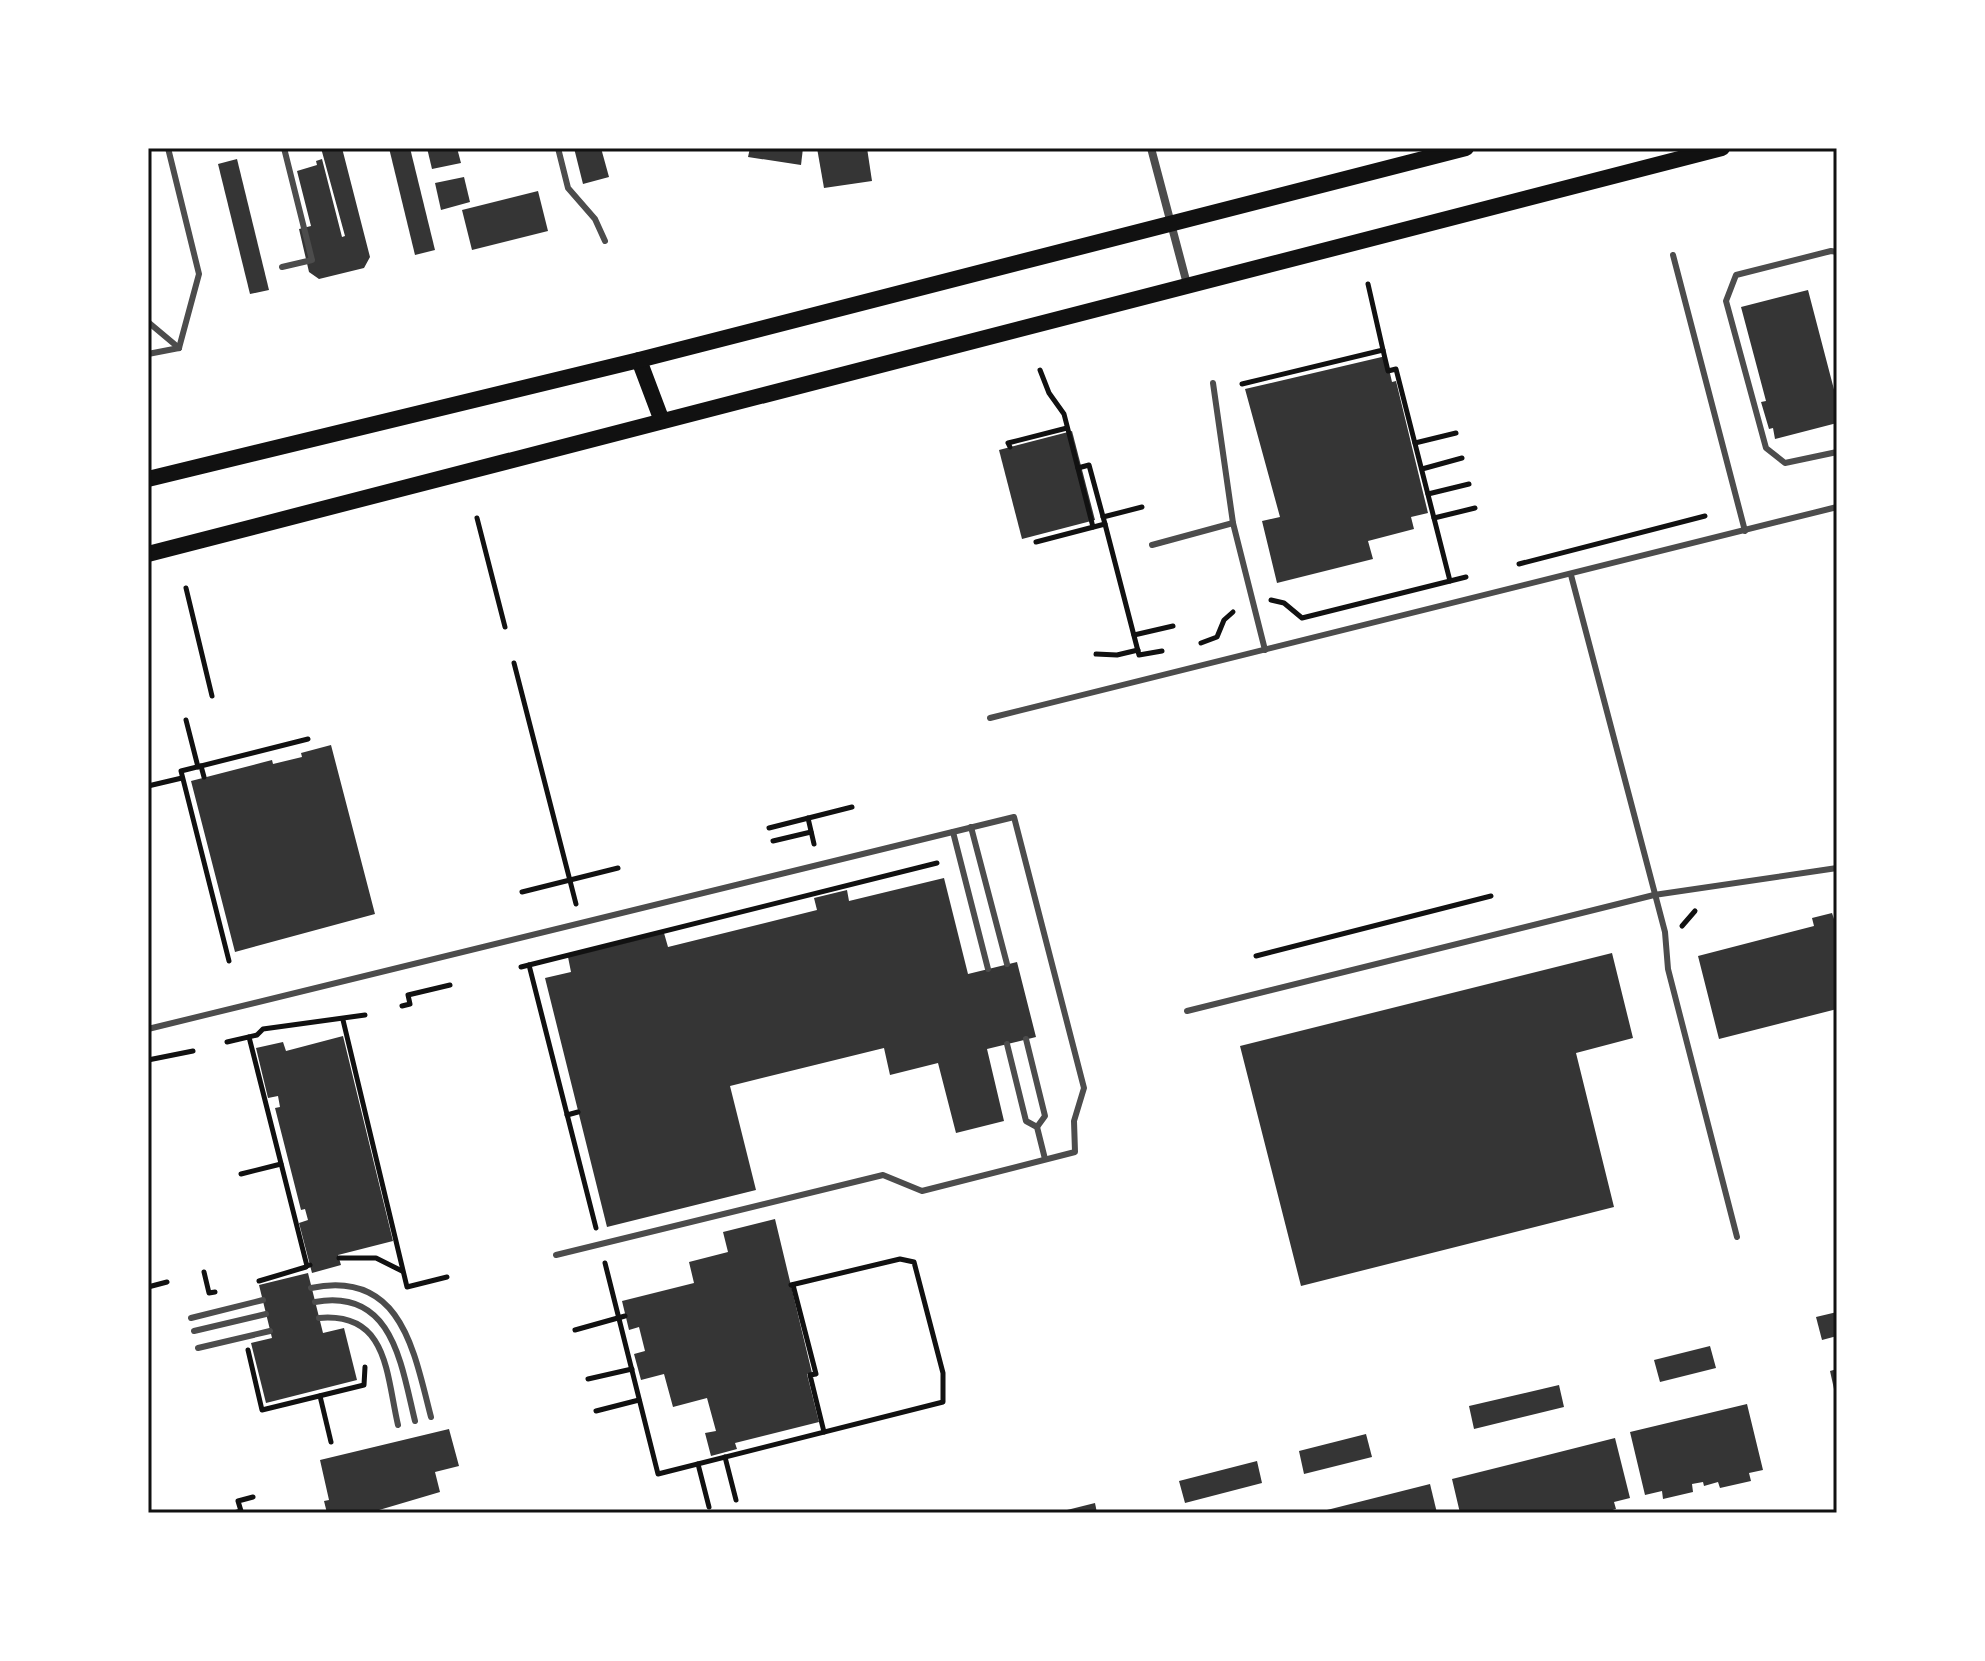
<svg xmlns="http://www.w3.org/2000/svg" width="1985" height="1661" viewBox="0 0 1985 1661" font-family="Arial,sans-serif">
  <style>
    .building { fill: #353535 }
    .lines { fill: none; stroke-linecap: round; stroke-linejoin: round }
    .path { stroke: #111; stroke-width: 5 }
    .service { stroke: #4c4c4c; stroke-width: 6 }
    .minor { stroke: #4c4c4c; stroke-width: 8 }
    .secondary { stroke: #111; stroke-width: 16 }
    .neatline { fill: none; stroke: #111; stroke-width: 3 }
  </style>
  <rect width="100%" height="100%" fill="#fff"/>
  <!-- building -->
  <g class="building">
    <path d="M321 148H342L370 257 364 268 319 279 309 272 299 229 311 226 297 171 317 165 316 161 322 159 342 237 345 236Z"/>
    <path d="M389 148H410L435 250 415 255Z"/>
    <path d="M427 148H457L461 163 432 169Z"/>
    <path d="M574 148H601L609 177 583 184Z"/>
    <path d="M750 148H803L801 165 748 157Z"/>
    <path d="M817 148H867L872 181 824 188Z"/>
    <path d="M237 159 269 290 250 294 218 164Z"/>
    <path d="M464 177 470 202 441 210 435 183Z"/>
    <path d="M538 191 548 231 472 250 462 210Z"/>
    <path d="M1808 290 1837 401V423L1775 439 1773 428 1769 429 1761 402 1766 401 1741 307Z"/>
    <path d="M1386 356 1392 382 1396 381 1428 513 1411 517 1414 529 1368 541 1373 559 1277 583 1262 521 1280 517 1245 389Z"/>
    <path d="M1072 431 1095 520 1022 539 999 450Z"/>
    <path d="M331 745 375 914 235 952 191 781 272 760 273 764 302 757 301 753Z"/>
    <path d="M944 878 968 974 1017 962 1036 1037 987 1049 1004 1121 956 1133 938 1063 890 1075 884 1048 730 1086 756 1190 607 1227 545 978 571 972 568 957 664 933 668 947 817 910 814 898 847 890 849 901Z"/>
    <path d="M1832 913 1834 919 1837 918V1009L1719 1039 1698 956 1814 926 1812 918Z"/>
    <path d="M1612 953 1633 1038 1576 1053 1614 1207 1301 1286 1240 1046Z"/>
    <path d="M343 1036 393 1241 338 1255 341 1265 312 1273 299 1223 308 1220 305 1209 301 1210 275 1108 280 1107 278 1096 268 1098 256 1048 283 1042 286 1051Z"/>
    <path d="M775 1219 812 1373 807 1374 819 1422 735 1443 737 1449 711 1456 705 1433 716 1431 707 1398 673 1407 664 1374 641 1380 634 1354 645 1351 639 1327 629 1330 622 1301 694 1283 689 1262 728 1252 723 1232Z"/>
    <path d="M308 1273 323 1333 344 1328 357 1380 266 1403 251 1343 272 1338 259 1285Z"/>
    <path d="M1837 1312V1336L1822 1340 1816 1317Z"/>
    <path d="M1710 1346 1716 1368 1660 1382 1654 1360Z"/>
    <path d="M1837 1369V1398H1836L1830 1371Z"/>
    <path d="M1559 1385 1564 1407 1474 1429 1469 1406Z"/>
    <path d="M1747 1404 1763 1470 1749 1473 1751 1481 1720 1488 1718 1482 1704 1486 1703 1482 1692 1484 1693 1492 1663 1499 1662 1491 1645 1495 1630 1432Z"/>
    <path d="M449 1429 459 1466 435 1472 440 1492 369 1513H327L324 1501 329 1500 320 1460Z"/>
    <path d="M1366 1434 1372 1457 1304 1474 1299 1451Z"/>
    <path d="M1615 1438 1630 1498 1614 1502 1616 1509 1602 1513H1460L1452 1479Z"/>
    <path d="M1257 1461 1262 1483 1185 1503 1179 1481Z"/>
    <path d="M1430 1484 1437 1513H1319V1512Z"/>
    <path d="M1095 1503 1097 1513H1059V1512Z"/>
  </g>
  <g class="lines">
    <!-- path -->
    <g class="path">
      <path d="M1383 350 1388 371 1396 369 1450 581"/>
      <path d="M1040 370 1049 393 1064 414 1093 527"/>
      <path d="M1242 384 1383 350 1368 284"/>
      <path d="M1415 443 1456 433"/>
      <path d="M1010 447 1008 443 1067 428"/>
      <path d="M1078 468 1089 465 1105 524"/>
      <path d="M1422 469 1462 458"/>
      <path d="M1428 494 1469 484"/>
      <path d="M1103 517 1142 507"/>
      <path d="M477 518 505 627"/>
      <path d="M1434 518 1475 508"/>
      <path d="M1036 542 1105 524 1139 655 1162 651"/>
      <path d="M1519 564 1705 516"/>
      <path d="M186 588 212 696"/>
      <path d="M1271 600 1284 603 1302 618 1466 577"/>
      <path d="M1134 635 1173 626"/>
      <path d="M1201 643 1217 637 1224 620 1233 612"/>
      <path d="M1096 654 1117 655 1138 650"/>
      <path d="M514 663 576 904"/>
      <path d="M186 720 198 767"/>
      <path d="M201 766 204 777"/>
      <path d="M148 786 182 778"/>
      <path d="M808 818 814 844"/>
      <path d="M769 828 852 807"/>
      <path d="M773 841 811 832"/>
      <path d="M522 892 618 868"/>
      <path d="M1682 926 1695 911"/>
      <path d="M1256 956 1491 896"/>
      <path d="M229 961 181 771 308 739"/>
      <path d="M529 965 596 1228"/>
      <path d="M521 967 937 863"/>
      <path d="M402 1006 410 1004 408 995 450 985"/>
      <path d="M343 1020 407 1287 447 1277"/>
      <path d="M249 1037 307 1266 310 1265"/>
      <path d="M227 1042 257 1035 263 1029 365 1015"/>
      <path d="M148 1060 193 1051"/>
      <path d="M567 1115 578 1112"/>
      <path d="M241 1174 281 1164"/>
      <path d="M339 1258H376L402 1271"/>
      <path d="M605 1263 658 1474 943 1402V1373L914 1262 900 1259 791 1285"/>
      <path d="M204 1272 209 1293 215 1292"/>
      <path d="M259 1281 306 1267"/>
      <path d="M793 1285 816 1374 810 1375 824 1432"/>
      <path d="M148 1287 167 1282"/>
      <path d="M575 1330 625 1316"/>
      <path d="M248 1350 262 1410 364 1385 365 1367"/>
      <path d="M588 1379 632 1369"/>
      <path d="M320 1396 331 1442"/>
      <path d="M596 1411 639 1400"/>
      <path d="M725 1457 736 1500"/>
      <path d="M698 1464 709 1507"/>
      <path d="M234 1513 241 1511 238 1501 253 1497"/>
    </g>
    <!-- service -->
    <g class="service">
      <path d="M168 148 199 274 179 348"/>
      <path d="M558 148 568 188 595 219 605 241"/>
      <path d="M1837 252 1831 251 1736 275 1726 301 1766 448 1785 463 1837 452"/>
      <path d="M1673 255 1745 531"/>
      <path d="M282 267 312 260 284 148"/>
      <path d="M148 322 179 348"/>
      <path d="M148 354 179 348"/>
      <path d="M1213 383 1233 523 1265 650"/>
      <path d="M1152 545 1233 523"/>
      <path d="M1571 575 1665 932 1668 969 1737 1237"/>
      <path d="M990 718 1837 507"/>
      <path d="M971 827 1007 964"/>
      <path d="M953 832 988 969"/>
      <path d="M1187 1011 1654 895 1837 868"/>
      <path d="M148 1029 1014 817 1084 1088 1074 1121 1075 1152 922 1191 883 1175 556 1255"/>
      <path d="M1026 1039 1045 1116 1037 1127"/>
      <path d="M1007 1044 1026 1121 1037 1127 1045 1159"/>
      <path d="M311 1288C402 1269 414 1352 431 1417"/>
      <path d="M315 1302C393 1288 401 1364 415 1421"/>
      <path d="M191 1318 263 1300"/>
      <path d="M319 1318C388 1312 386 1373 398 1425"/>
      <path d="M194 1331 266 1314"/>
      <path d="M198 1348 270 1331"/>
    </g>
    <!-- minor -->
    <path class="minor" d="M1151 148 1187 284"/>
    <!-- secondary -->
    <g class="secondary">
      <path d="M639 360 662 421"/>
      <path d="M148 479 639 360 1466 148"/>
      <path d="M148 554 1722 148"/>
    </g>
  </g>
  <!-- border -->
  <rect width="1985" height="1661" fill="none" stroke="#ffffff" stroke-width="300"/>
  <rect x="150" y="150" width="1685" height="1361" class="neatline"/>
</svg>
